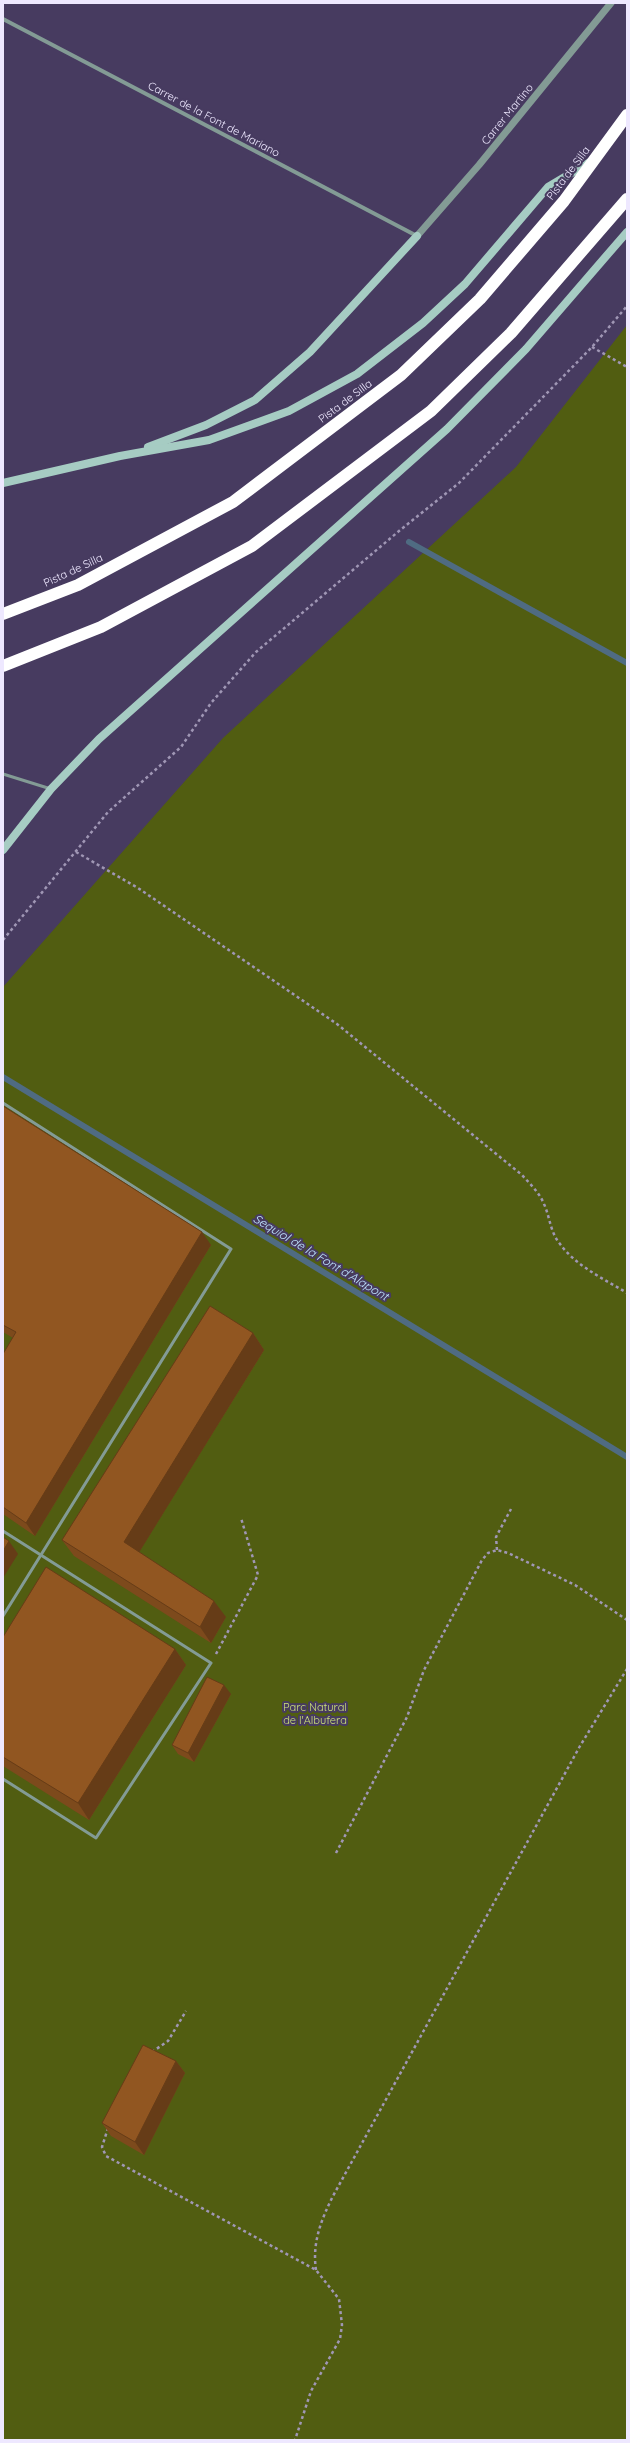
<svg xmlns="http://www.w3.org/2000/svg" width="630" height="2443" viewBox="0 0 630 2443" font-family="Quicksand,sans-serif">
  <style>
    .green { fill: #515d11 }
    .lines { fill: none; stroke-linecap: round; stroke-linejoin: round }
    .stream { stroke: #4f6b82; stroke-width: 6 }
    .path { stroke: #a097b5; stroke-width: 2.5; stroke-dasharray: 3 3; stroke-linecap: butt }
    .service { stroke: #839b95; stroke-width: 3 }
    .minor { stroke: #839b95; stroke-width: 4 }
    .tertiary { stroke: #839b95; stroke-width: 7 }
    .secondary { stroke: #a6ccc3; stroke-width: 8 }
    .motorway { stroke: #fff; stroke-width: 12 }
    .wall { fill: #7d4a1c }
    .shaded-wall { fill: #663c17 }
    .building { fill: #915621; stroke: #663c17 }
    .labels { text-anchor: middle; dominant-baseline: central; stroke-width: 4; stroke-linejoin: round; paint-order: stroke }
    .street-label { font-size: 11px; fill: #eee8ff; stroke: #473b60 }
    .park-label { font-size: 11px; fill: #cde279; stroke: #473b60 }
    .water-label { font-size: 12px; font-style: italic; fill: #c0e5ff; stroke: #473b60 }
  </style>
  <rect width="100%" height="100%" fill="#473b60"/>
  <!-- green -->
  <path class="green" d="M627 325V2440H3V987L223 738 516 467Z"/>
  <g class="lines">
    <!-- stream -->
    <g class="stream">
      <path d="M409 542 627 663"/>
      <path d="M3 1077 627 1457"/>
    </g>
    <!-- path -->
    <g class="path">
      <path d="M592 347 627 367"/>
      <path d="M76 852 138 888 337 1024 522 1175C530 1184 539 1192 544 1204 550 1217 550 1232 560 1244 576 1266 604 1279 627 1293"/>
      <path d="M3 940 108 812 181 747 211 703 256 652 399 531 459 483 592 347 627 306"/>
      <path d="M497 1550 496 1537 511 1509"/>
      <path d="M216 1654 258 1575 241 1518"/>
      <path d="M336 1853 407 1717 424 1670 482 1560 488 1553 497 1550 508 1553 575 1585 627 1620"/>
      <path d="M152 2052 168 2041 186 2011"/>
      <path d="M108 2128 102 2147 106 2156 316 2270 339 2299 342 2325 340 2339 311 2391 295 2440"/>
      <path d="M316 2270C312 2243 321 2220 333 2196L580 1746 627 1669"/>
    </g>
    <!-- service -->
    <g class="service">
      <path d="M3 774 51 789"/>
      <path d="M3 1103 231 1249 3 1616"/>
      <path d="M3 1531 211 1663 96 1838 3 1779"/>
    </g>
    <!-- minor -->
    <path class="minor" d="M3 19 417 236"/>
    <!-- tertiary -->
    <path class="tertiary" d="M417 236 479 165 611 3"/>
    <!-- secondary -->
    <g class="secondary">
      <path d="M148 447 206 425 255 400 310 352 417 236"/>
      <path d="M3 483 120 456 209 440 289 411 357 374 423 323 465 284 548 187 590 162"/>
      <path d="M3 850 51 789 99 739 447 429 526 349 627 232"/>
    </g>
    <!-- motorway -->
    <g class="motorway">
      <path d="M3 614 78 585 233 502 401 375 480 299 564 201 627 115"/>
      <path d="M3 666 101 627 252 546 431 411 511 333 627 199"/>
    </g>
  </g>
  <!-- wall -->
  <g class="wall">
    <path d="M3 1106 211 1245 35 1536 3 1514V1354L13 1338 3 1332Z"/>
    <path d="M253 1333 264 1350 139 1552 226 1617 211 1643 74 1556 62 1540Z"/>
    <path d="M3 1637 175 1649 186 1665 89 1820 3 1766Z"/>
    <path d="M231 1694 194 1762 178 1754 172 1745Z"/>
    <path d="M176 2061 185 2073 144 2155 111 2136 102 2123Z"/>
  </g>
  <!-- shaded-wall -->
  <g class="shaded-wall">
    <path d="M202 1232 211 1245 35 1536 26 1523Z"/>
    <path d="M253 1333 264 1350 135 1559 124 1542Z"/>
    <path d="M9 1541 18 1554 3 1578V1551Z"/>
    <path d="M214 1601 226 1617 211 1643 200 1627Z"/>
    <path d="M175 1649 186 1665 89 1820 78 1803Z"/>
    <path d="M224 1685 231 1694 194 1762 188 1753Z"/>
    <path d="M176 2061 185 2073 144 2155 135 2142Z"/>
  </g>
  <!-- building -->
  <g class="building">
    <path d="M3 1106 202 1232 26 1523 3 1507V1354L16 1332 3 1325Z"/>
    <path d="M210 1306 253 1333 124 1542 214 1601 200 1627 62 1540Z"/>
    <path d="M3 1537 9 1541 3 1551Z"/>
    <path d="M46 1567 175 1649 78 1803 3 1757V1637Z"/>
    <path d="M207 1677 224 1685 188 1753 172 1745Z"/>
    <path d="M143 2045 176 2061 135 2142 102 2123Z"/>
  </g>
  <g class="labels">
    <!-- street labels -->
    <g class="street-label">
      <text transform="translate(507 114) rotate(-51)">Carrer Martino</text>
      <text transform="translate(214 119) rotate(28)">Carrer de la Font de Mariano</text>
      <text transform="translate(568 173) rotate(-53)">Pista de Silla</text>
      <text transform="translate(345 401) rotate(-37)">Pista de Silla</text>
      <text transform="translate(73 570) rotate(-25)">Pista de Silla</text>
    </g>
    <!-- park labels -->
    <g class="park-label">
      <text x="315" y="1707">Parc Natural<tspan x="315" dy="13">de l'Albufera</tspan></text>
    </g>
    <!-- water labels -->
    <g class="water-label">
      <text transform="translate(321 1257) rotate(31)">Sequiol de la Font d’Alapont</text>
    </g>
  </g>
  <!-- border -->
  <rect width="630" height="2443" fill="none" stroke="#eee8ff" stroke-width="8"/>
</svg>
